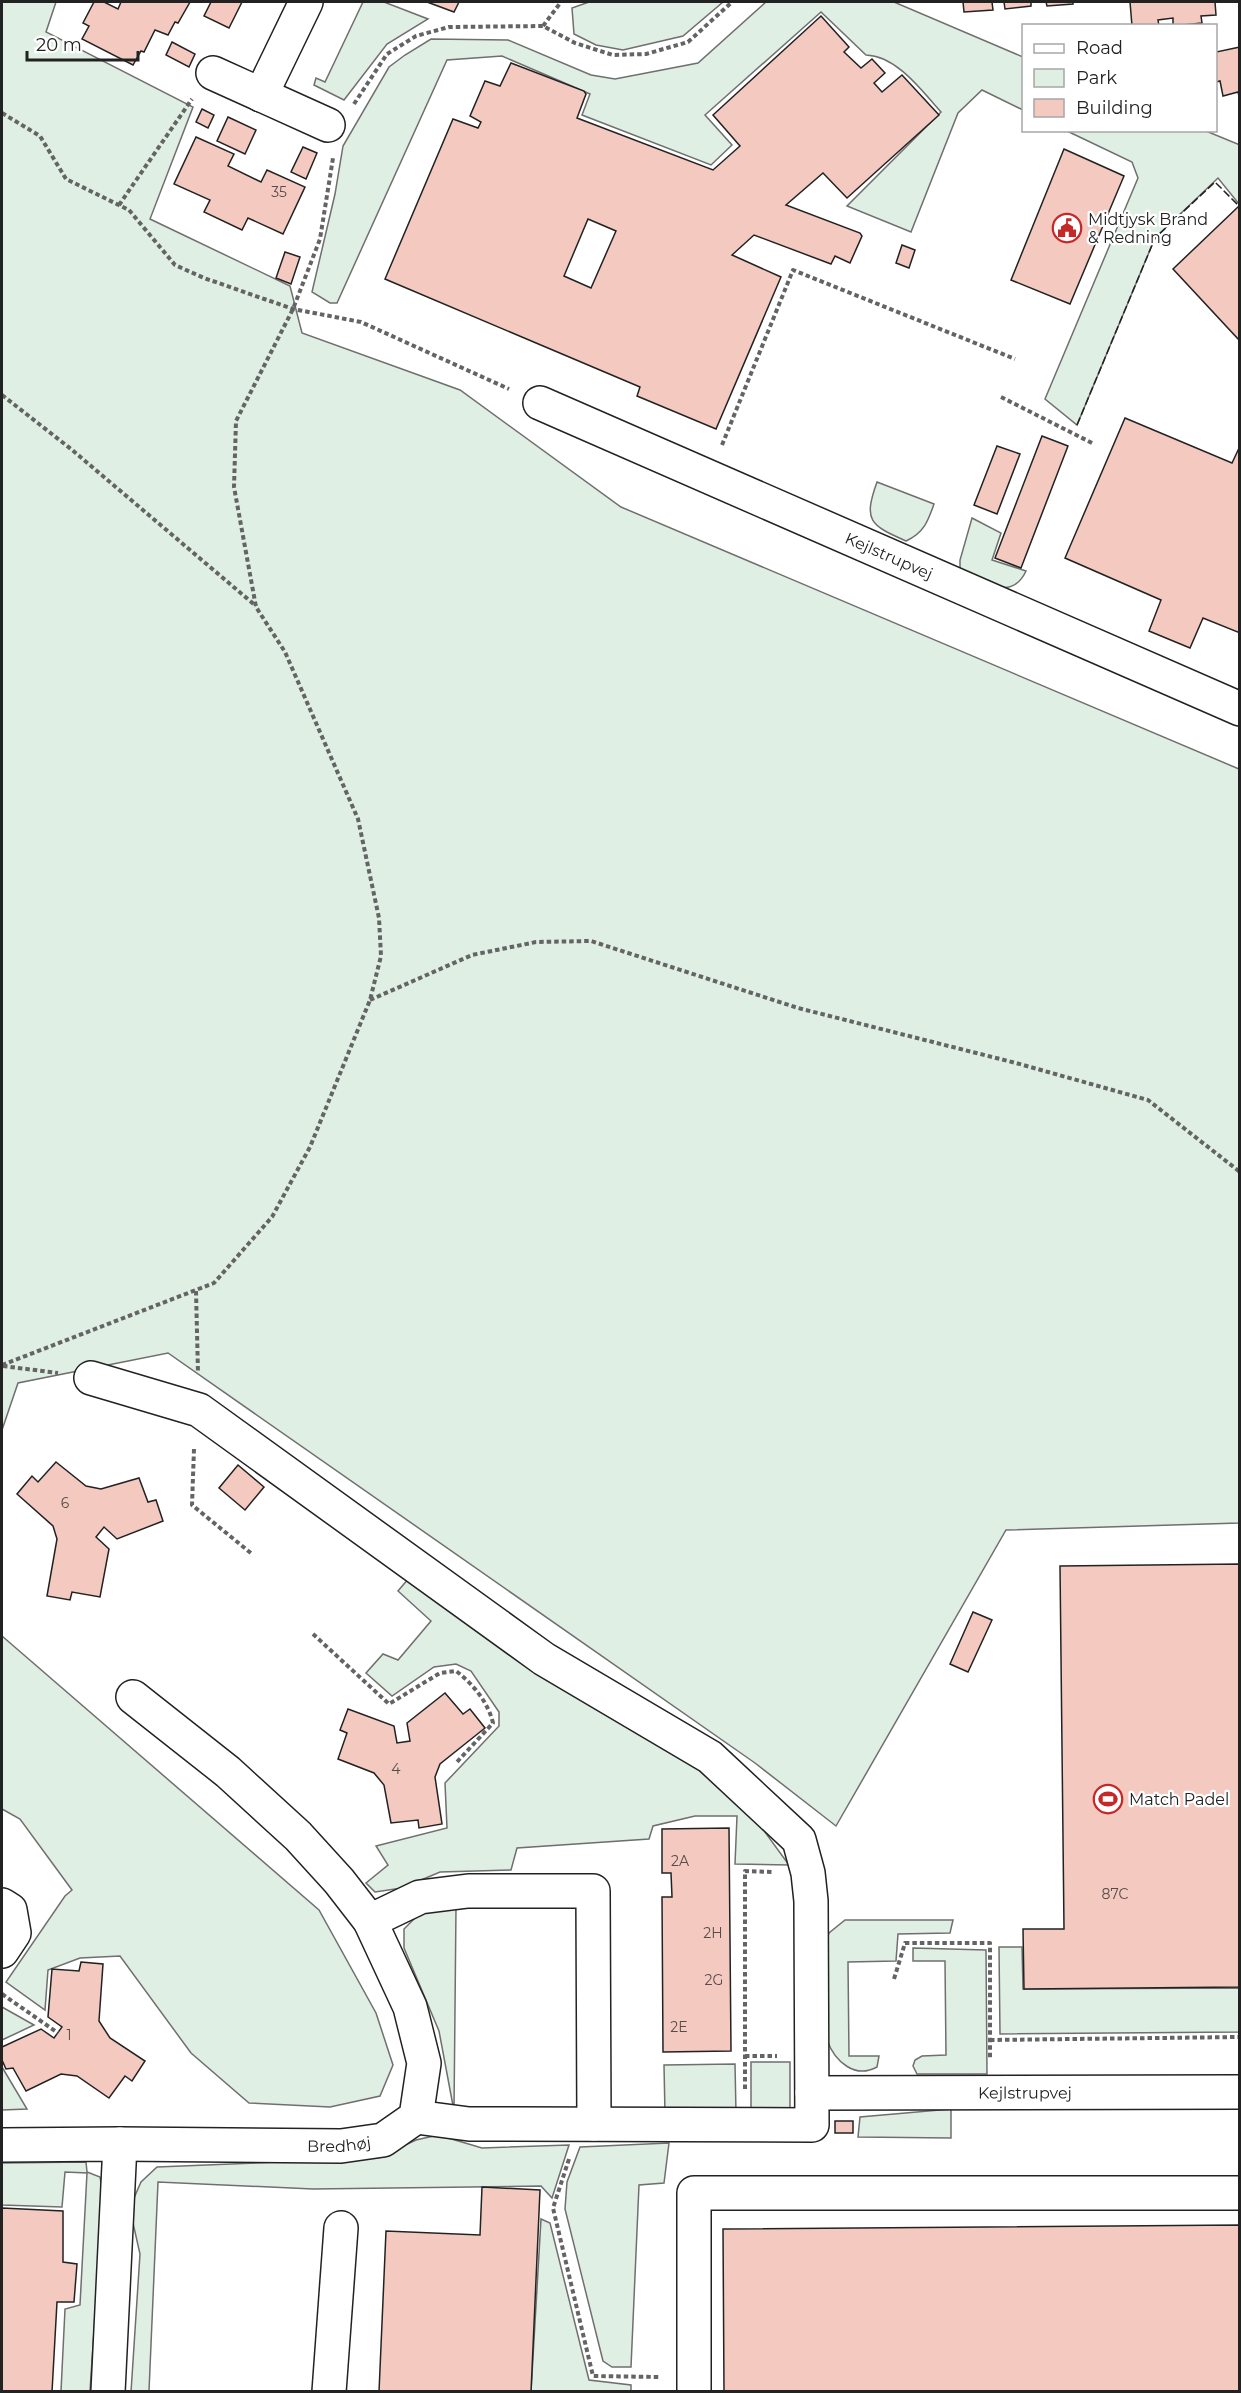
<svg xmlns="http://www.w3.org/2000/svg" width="1241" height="2393" viewBox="0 0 1241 2393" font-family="Montserrat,sans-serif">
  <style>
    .green { fill: #e0efe3; stroke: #6f6f6f; stroke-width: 1.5 }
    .building { fill: #f3c9c0; stroke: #222; stroke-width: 1.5; fill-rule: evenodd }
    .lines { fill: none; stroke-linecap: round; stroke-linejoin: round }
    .minor-casing { stroke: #222; stroke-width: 36 }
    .path { stroke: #646464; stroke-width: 4; stroke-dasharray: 4.5 3; stroke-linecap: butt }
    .minor { stroke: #fff; stroke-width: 33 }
    .fence { stroke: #222; stroke-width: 1.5; stroke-dasharray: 8 3; stroke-linecap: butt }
    .labels { text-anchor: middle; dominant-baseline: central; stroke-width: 4.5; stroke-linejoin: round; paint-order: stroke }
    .number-label { font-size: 14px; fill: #564c4a }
    .poi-label { font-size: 16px; fill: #222; stroke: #fff; text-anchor: start }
    .street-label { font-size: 16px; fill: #222; stroke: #fff }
  </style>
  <rect width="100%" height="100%" fill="#fff"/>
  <!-- green -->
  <g class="green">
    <path d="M2 2H56L46 32 193 107 150 219 290 286 302 333 460 390 621 507 1239 769V1523L1006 1530 836 1826 755 1763 168 1353 18 1383 2 1430Z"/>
    <path d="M363 2H384L428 19 387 44 344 100 314 85 316 78 325 82Z"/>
    <path d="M589 2H723L683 36 623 50 596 45 574 34 572 8Z"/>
    <path d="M766 2H894L1023 57V110L982 90 958 113 911 232 847 206 941 112C922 91 897 56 866 55L821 12 705 115 732 145 711 165 582 115 590 94 502 56 447 60 337 303H330L312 292 335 194 343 146 389 67 405 55 431 39 508 40 591 75 615 79 698 63Z"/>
    <path d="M1067 131H1206L1240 145 1239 204 1218 178 1155 238 1077 425 1045 399 1138 178 1132 162Z"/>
    <path d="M877 482 934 504C928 521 924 533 906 541 870 525 863 521 877 482Z"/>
    <path d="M972 518 1001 533 992 560 1026 571C1011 603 983 581 960 569V560Z"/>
    <path d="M409 1578 718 1779 762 1828 789 1865 735 1864 737 1816H695L653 1826 649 1839 517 1848 511 1870 440 1872 402 1888 375 1892 366 1883 388 1865 376 1846 447 1828 445 1783 499 1726V1712L471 1671 456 1664 434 1667 392 1696 366 1673 383 1654 398 1660 431 1621 398 1591Z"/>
    <path d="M2 1636 319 1910 376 2013 393 2065 380 2096 330 2107 249 2103 191 2053 120 1956 80 1958 48 1970 45 2010 6 1982 65 1896 72 1890 20 1819 2 1809Z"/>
    <path d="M437 1907H456L454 2111 439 2031 404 1948V1929L416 1917Z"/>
    <path d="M845 1920H953L950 1933 898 1934 896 1961 848 1962 849 2056H879L877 2067C855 2079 835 2062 827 2040L826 1942 829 1933Z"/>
    <path d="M999 1947H1022L1023 1989 1239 1988V2032L1000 2034Z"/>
    <path d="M913 1948 986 1950 987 2074H917L913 2066 915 2060 922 2056 946 2055 945 1961H913Z"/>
    <path d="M2 2007 34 2025 2 2040Z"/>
    <rect x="751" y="2062" width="39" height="49"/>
    <path d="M735 2064 736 2113 665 2114 664 2065Z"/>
    <path d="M2 2067 27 2109 2 2110Z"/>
    <path d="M951 2109V2138L858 2137 860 2117Z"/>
    <path d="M438 2135 482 2148 569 2145 552 2198 541 2186 313 2189 158 2182 149 2391 131 2392 140 2254 133 2223 134 2198 141 2182 157 2167 377 2158 416 2140Z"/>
    <path d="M669 2143 664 2183 639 2185 631 2367H612L603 2361 565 2209 567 2182 580 2147Z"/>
    <path d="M86 2162 87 2172 100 2177 103 2195 90 2391H61L65 2309 80 2305 87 2173 65 2172 62 2207 2 2205V2163Z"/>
    <path d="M541 2219 550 2223 589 2380 631 2385V2391L531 2392Z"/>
  </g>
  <!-- building -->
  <g class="building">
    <path d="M94 2H104L118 9 121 2H190L178 23 175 22 168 35 155 30 144 52 141 51 133 65 82 39 89 26 83 23Z"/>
    <path d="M211 2H242L229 28 204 16Z"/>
    <path d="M427 2H459L454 12Z"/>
    <path d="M963 2H1001H992L993 10 964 12Z"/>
    <path d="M1004 2H1031V6L1005 9Z"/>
    <path d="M1046 2H1073V4L1047 6Z"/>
    <path d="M1130 2H1215L1216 15 1201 16 1202 23 1173 26V18L1158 20 1159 26H1132Z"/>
    <path d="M821 16 849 47 844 52 861 68 872 59 885 73 874 83 882 92 902 75 939 115 847 198 823 173 786 205 860 233 862 236 850 263 835 256 831 264 754 235 732 255 781 277 716 429 637 396 640 387 385 279 453 119 478 128 481 122 470 116 485 81 500 86 511 63 584 91 586 94 577 118 713 170 740 146 713 115ZM588 219 616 231 591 288 564 276Z"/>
    <path d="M172 42 195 54 189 67 166 55Z"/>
    <path d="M1240 47V100L1238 92 1223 96 1220 81 1216 82V52Z"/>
    <path d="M202 109 214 115 208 128 196 122Z"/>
    <path d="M228 117 256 130 245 154 217 141Z"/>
    <path d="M196 137 234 154 228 166 261 182 267 170 305 187 283 234 248 218 242 230 204 212 210 200 174 184Z"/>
    <path d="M303 147 317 153 306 179 291 172Z"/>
    <path d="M1064 149 1124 176 1070 304 1011 280Z"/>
    <path d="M1239 206 1240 207V341L1173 269Z"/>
    <path d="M902 245 915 250 909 268 896 263Z"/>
    <path d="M285 252 300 257 291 284 276 278Z"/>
    <path d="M1125 418 1232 463 1240 446V633L1203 618 1190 648 1149 631 1161 600 1065 558Z"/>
    <path d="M1042 436 1068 446 1021 568 995 558Z"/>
    <path d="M997 446 1020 454 997 514 974 505Z"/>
    <path d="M56 1462 86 1486 101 1489 139 1478 148 1502 156 1500 163 1521 117 1539 104 1527 96 1537 109 1549 100 1597 72 1592 70 1600 47 1596 57 1539 53 1526 17 1494 32 1476 38 1482Z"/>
    <path d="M238 1465 264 1487 245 1510 219 1488Z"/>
    <path d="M1240 1564V1987L1024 1989 1023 1929H1064L1060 1566Z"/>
    <path d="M973 1612 992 1620 968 1672 950 1664Z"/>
    <path d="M445 1693 463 1714 470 1709 485 1728 440 1764 435 1777 442 1824 419 1828 418 1820 391 1823 384 1785 374 1773 338 1759 347 1733 340 1730 348 1709 394 1726 397 1743 410 1741 407 1723Z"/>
    <path d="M729 1828 731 2051 663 2052 662 1897H672L671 1873H662V1829Z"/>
    <path d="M81 1962 103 1964 99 2021 110 2038 145 2061 132 2081 125 2076 109 2098 77 2076 61 2074 26 2091 13 2068 6 2069 2 2060V2047L41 2029 54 2038 62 2027 48 2017 52 1969 79 1971Z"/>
    <rect x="835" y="2121" width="18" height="12"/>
    <path d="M482 2187 540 2190 531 2392H379L386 2231 480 2235Z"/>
    <path d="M2 2208 63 2211V2262L77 2264 74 2302H57L52 2392H2Z"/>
    <path d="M1240 2225V2392H724L723 2229Z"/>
  </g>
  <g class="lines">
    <!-- minor casing -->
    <g class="minor-casing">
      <g id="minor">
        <path d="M213 73 328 125"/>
        <path d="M261 95 306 2"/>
        <path id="s1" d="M540 403 1240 709"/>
        <path d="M91 1378 199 1410 544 1659 710 1757 799 1840 808 1873 811 1901 812 2125 469 2124 416 2117"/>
        <path d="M2 1905 10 1910 14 1933 2 1951"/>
        <path d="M370 1921 420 1897 468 1891H593L594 2124"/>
        <path id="s2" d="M812 2093 1240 2092"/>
        <path id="s3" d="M120 2144 341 2146 383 2140 416 2117 424 2063 410 2007 370 1921 339 1881 298 1836 228 1772 133 1697"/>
        <path d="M2 2145 120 2144 108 2392"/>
        <path d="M329 2392 341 2228"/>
        <path d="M694 2392V2193H1240"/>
      </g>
    </g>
    <!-- path -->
    <g class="path">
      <path d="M543 26 561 2"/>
      <path d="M354 104 387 54 416 36 449 27 543 26 575 43 613 55 646 54 688 42 732 2"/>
      <path d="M2 113 40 136 66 179 129 210 175 265 204 278 293 309 361 322 509 389"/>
      <path d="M119 205 192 99"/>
      <path d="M2 395 71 449 256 606"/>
      <path d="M1001 397 1094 444"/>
      <path d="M722 445 793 270 1015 359"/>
      <path d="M370 1000 472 955 536 942 591 941 798 1008 1016 1063 1148 1100 1240 1172"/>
      <path d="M196 1291 198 1373"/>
      <path d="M2 1365 214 1283 272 1217 310 1147 370 1000 381 956 379 918 358 819 285 652 256 607 234 487 236 421 293 309 320 239 333 158"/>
      <path d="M3 1366 58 1373"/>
      <path d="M194 1449 192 1505 252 1554"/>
      <path d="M313 1634 389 1704 440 1673 456 1671C473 1684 488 1702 493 1723L456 1763"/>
      <path d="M894 1979 905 1943H990V2059"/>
      <path d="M2 1994 58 2033"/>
      <path d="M990 2040 1240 2037"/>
      <path d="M745 2056H777"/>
      <path d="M745 2089V1871L772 1872"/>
      <path d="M569 2159 553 2208 593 2376 659 2377"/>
    </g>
    <!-- minor -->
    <use href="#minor" class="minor"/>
    <!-- fence -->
    <path class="fence" d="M1077 425 1155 238 1215 182 1239 206"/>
  </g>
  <!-- icons -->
  <defs>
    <g id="civic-ring" transform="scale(1.5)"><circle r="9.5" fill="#fff" stroke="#c62828" stroke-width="1.5"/><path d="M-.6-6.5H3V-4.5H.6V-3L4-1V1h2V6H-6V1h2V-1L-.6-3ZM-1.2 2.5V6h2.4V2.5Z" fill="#c62828"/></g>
    <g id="stadium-ring" transform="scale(1.5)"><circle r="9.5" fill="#fff" stroke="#c62828" stroke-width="1.5"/><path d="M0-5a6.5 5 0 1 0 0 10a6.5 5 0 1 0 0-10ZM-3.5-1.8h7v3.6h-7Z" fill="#c62828"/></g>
  </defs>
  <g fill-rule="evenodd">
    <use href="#civic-ring" x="1067" y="228"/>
    <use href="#stadium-ring" x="1108" y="1799"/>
  </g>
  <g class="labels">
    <!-- number labels -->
    <g class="number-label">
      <text x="279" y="192">35</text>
      <text x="65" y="1503">6</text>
      <text x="396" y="1769">4</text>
      <text x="680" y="1861">2A</text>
      <text x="1115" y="1894">87C</text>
      <text x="713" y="1933">2H</text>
      <text x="714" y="1980">2G</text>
      <text x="679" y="2027">2E</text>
      <text x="69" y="2035">1</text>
    </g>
    <!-- poi labels -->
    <g class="poi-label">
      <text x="1088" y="219">Midtjysk Brand<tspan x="1088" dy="18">&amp; Redning</tspan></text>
      <text x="1129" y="1799">Match Padel</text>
    </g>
    <!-- street labels -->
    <g class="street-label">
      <text stroke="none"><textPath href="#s1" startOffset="381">Kejlstrupvej</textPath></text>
      <text stroke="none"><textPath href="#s2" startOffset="213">Kejlstrupvej</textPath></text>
      <text stroke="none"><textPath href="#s3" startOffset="219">Bredhøj</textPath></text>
    </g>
  </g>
  <!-- border -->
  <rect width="1241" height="2393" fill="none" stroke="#222222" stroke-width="6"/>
  <!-- legend -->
  <rect x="1022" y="24" width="195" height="108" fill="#ffffff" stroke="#a7a7a7" stroke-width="1.5"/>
  <rect x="1034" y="44" width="30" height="9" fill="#ffffff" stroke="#a7a7a7" stroke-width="1.5"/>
  <text x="1076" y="54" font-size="18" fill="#222222">Road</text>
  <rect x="1034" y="69" width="30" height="18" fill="#e0efe3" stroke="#a7a7a7" stroke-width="1.5"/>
  <text x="1076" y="84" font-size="18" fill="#222222">Park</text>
  <rect x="1034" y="99" width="30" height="18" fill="#f3c9c0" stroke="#a7a7a7" stroke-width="1.5"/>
  <text x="1076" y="114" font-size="18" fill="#222222">Building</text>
  <!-- scale -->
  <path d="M27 51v9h111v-9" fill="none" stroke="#222222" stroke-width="3"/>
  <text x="36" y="51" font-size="18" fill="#222222" stroke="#ffffff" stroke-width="4.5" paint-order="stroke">20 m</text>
</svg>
